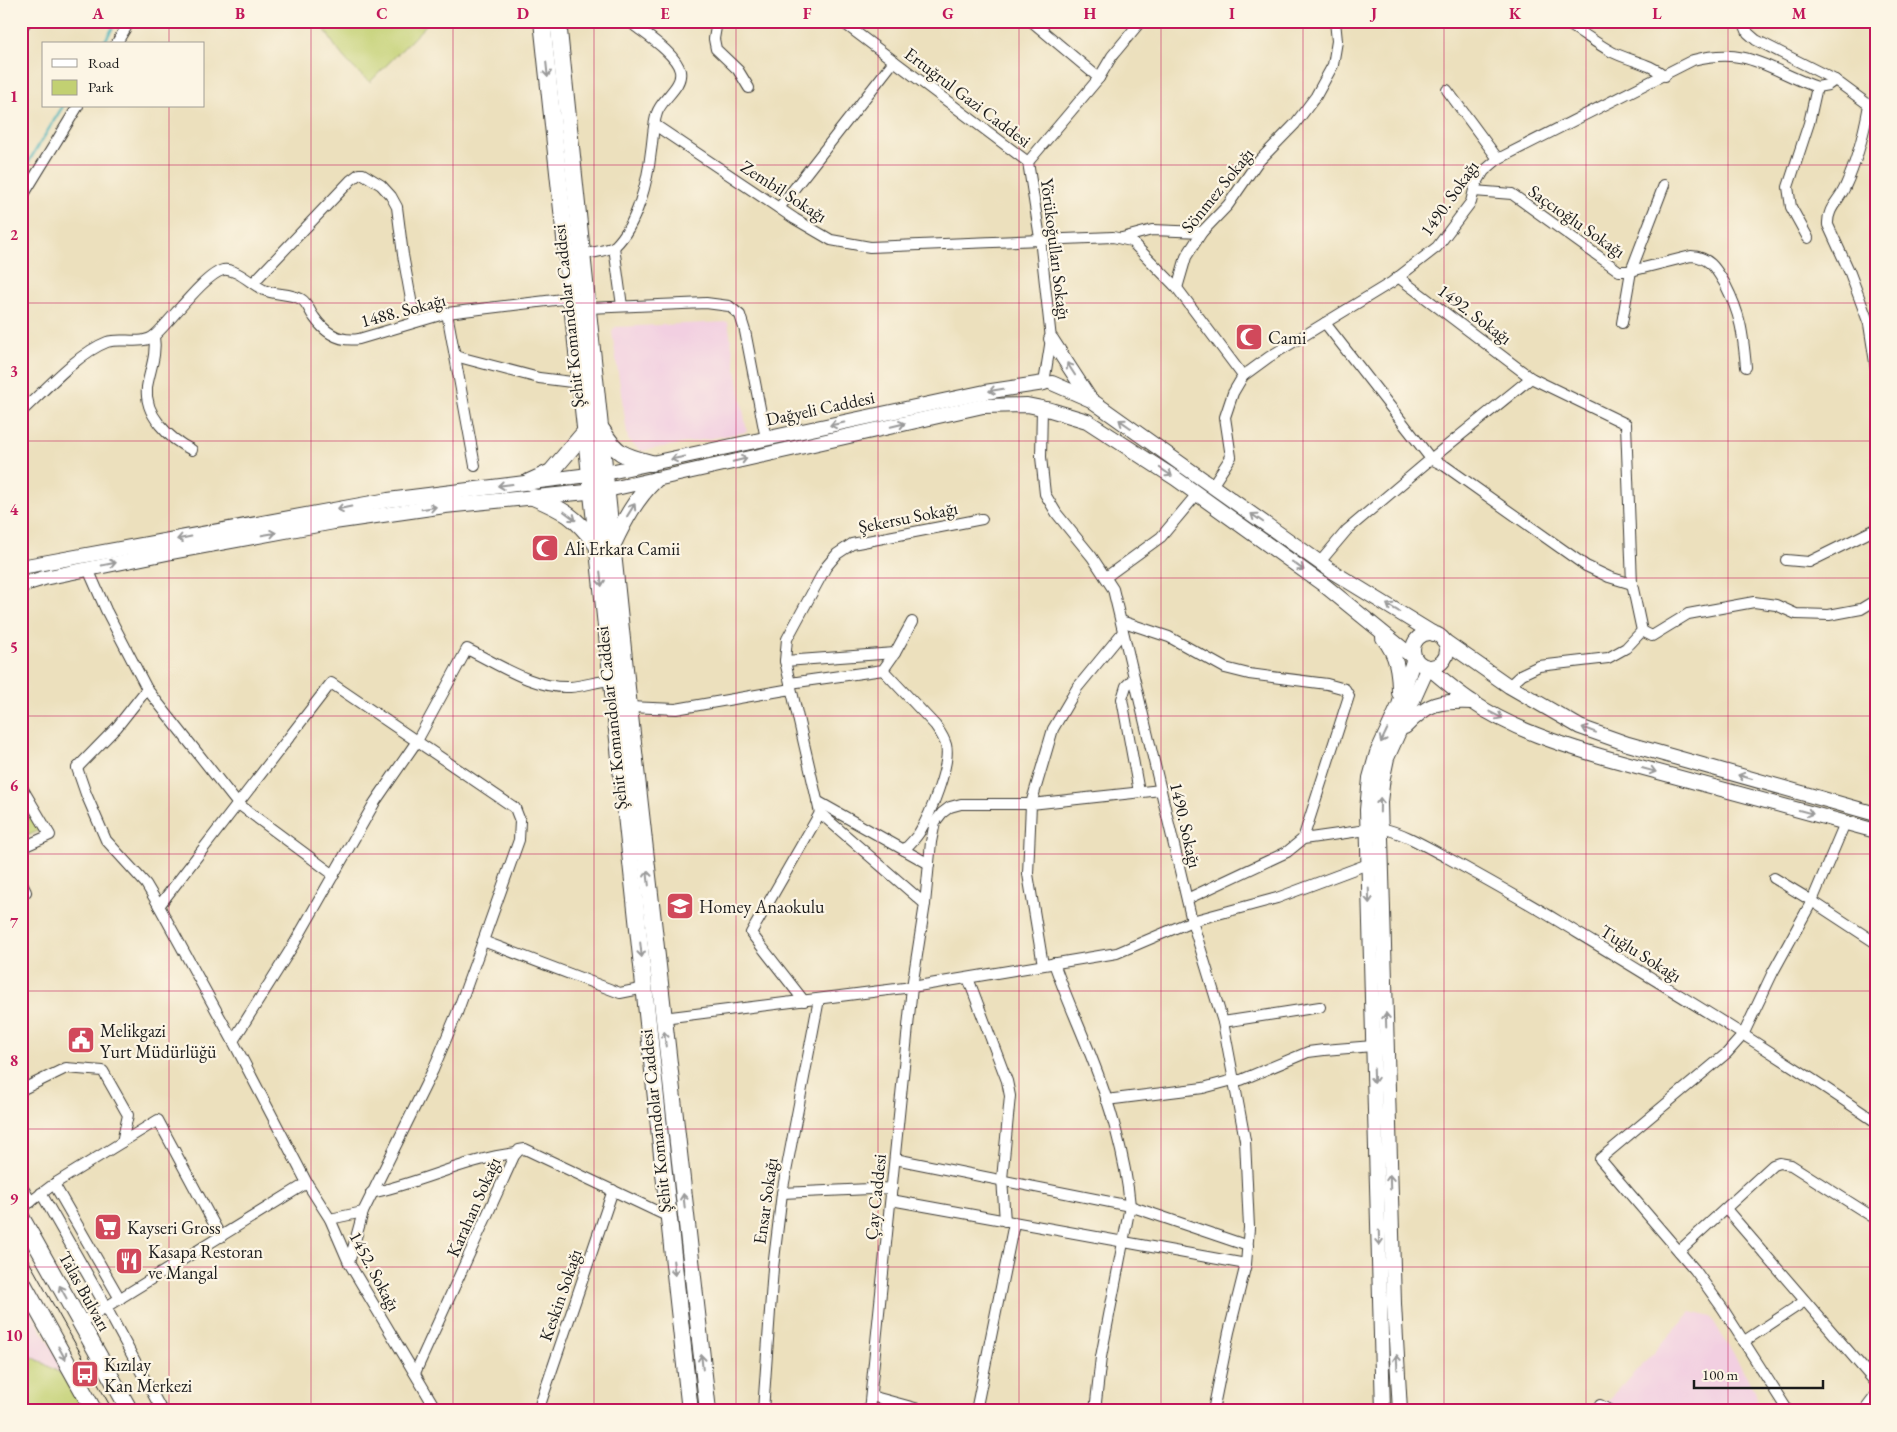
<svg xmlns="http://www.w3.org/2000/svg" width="1897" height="1432" viewBox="0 0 1897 1432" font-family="'EB Garamond',serif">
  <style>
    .built { fill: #f2cfe1 }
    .green { fill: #c2d072; stroke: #6f7647 }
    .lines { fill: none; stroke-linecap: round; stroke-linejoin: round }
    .stream { stroke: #3eafb6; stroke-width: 2.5 }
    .street-casing { stroke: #3b3934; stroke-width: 12 }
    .secondary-casing { stroke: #3b3934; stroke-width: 16 }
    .primary-casing { stroke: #3b3934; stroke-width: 18 }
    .street { stroke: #fff; stroke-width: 10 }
    .secondary { stroke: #fff; stroke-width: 14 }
    .primary { stroke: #fff; stroke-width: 16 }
    .tram { stroke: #1c1c1c; stroke-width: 1 }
    .oneway { stroke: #999 }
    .grid { fill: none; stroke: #c2185b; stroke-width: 1; stroke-opacity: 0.55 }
    .labels { text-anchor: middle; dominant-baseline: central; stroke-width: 4.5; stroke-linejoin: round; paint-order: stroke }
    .street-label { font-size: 18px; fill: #1c1c1c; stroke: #fcf5e5 }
    .poi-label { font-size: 18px; fill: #1c1c1c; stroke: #fcf5e5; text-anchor: start }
    .neatline { fill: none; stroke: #c2185b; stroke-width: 2 }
    .grid-label { font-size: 16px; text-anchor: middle; font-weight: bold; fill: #c2185b }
  </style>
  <rect width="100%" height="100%" fill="#fcf5e5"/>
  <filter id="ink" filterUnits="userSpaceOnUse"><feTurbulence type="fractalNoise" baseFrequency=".02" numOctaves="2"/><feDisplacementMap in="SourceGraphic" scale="10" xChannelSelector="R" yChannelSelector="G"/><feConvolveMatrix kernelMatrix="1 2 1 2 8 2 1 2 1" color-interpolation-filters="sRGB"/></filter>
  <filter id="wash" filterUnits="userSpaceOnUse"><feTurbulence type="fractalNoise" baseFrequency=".0096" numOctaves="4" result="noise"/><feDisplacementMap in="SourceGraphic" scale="20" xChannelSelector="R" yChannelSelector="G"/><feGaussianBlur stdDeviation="1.12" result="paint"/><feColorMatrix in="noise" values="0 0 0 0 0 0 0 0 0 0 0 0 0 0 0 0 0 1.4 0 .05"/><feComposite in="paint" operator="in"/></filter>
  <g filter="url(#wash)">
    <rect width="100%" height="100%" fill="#ece0bd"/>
    <!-- built -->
    <g class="built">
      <path d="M728 322 747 432 641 451 628 440 612 332 615 327Z"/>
      <path d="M21 1294 87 1411H21Z"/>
      <path d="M1691 1312 1711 1317 1755 1390 1760 1411H1612L1603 1406Z"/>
    </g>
    <!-- green -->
    <g class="green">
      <path d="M321 21H430L370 82C349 66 332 46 321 21Z"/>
      <path d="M21 793 42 829 21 839Z"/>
      <path d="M31 1356 67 1377 86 1411H21V1362Z"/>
    </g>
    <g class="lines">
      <!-- stream -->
      <g class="stream">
        <path d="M103 44 117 21"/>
        <path d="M21 174 63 106"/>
      </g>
    </g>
  </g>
  <g filter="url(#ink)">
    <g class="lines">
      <!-- street casing -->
      <g class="street-casing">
        <g id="street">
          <path d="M717 21 714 39 716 49 738 70 749 88"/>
          <path d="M841 21 1028 162"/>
          <path d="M1031 21 1099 78"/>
          <path d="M1562 21C1580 30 1595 43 1612 52 1630 61 1650 63 1665 76"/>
          <path d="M1743 21 1748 33 1756 40 1835 80 1869 105"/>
          <path d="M21 28 27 21"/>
          <path d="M116 44 130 21"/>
          <path d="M1447 90 1498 159"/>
          <path d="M1869 105C1864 133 1857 161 1845 187 1839 201 1827 208 1828 225L1850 273 1869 324 1876 369"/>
          <path d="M655 125 795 219 831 240 870 247 1113 237 1131 241 1177 288 1243 376"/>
          <path d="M1028 162 1040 238 1051 339 1044 383"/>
          <path d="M1028 162 1099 78 1112 56 1141 21"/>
          <path d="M1474 191 1512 194 1619 271H1631L1691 256C1710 257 1716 269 1725 284 1741 315 1743 334 1746 367"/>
          <path d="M21 199 78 106"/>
          <path d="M779 208 894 61"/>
          <path d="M1122 238 1152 230 1202 232"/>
          <path d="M1808 238 1791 207 1788 187 1809 123 1817 87"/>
          <path d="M614 247 622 306"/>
          <path d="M582 255C590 253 610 250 615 246 637 225 648 180 651 151 653 139 653 124 657 113 661 99 683 87 680 71 677 55 648 36 635 26L632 21"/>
          <path d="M1398 277 1531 378 1626 424 1632 584 1642 631"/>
          <path d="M253 283 351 180 359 174H363L381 185 391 196 397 207 403 255 415 322"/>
          <path d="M1177 288 1186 257 1202 232 1228 205 1257 163 1295 124 1316 96 1333 65 1337 41 1335 21"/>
          <path d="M588 308 706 303 729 306 740 315 745 331 766 439"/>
          <path d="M447 313 475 466"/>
          <path d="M1622 323 1631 271 1664 185"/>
          <path d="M154 336C157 355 150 369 147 387 144 415 169 439 192 450"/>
          <path d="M455 356 539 378 580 383"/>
          <path d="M1042 408 1041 457 1045 494 1057 514 1092 557 1113 589 1192 921 1223 1022 1245 1140 1249 1228 1246 1264 1229 1332 1213 1411"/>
          <path d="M21 412C44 391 78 353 107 342 121 337 143 346 155 335 170 322 205 274 223 270 237 268 252 285 264 290 275 295 290 293 301 299 308 303 309 311 314 317 325 333 340 342 359 339L447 313 571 298"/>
          <path d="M1431 459 1445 466 1586 566 1609 577 1632 584"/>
          <path d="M1431 459 1531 378"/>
          <path d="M1212 486 1231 457 1225 417 1233 393 1243 376 1269 357 1392 282 1437 247 1471 202 1475 186 1484 171 1498 159 1693 60C1750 46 1768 70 1817 87L1828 85 1835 80"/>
          <path d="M1786 560 1809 562 1876 529"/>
          <path d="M1320 562 1347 530 1431 459 1325 323"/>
          <path d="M88 569 106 610 147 689 196 751 237 803 334 875"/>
          <path d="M1106 577 1161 537 1197 494"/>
          <path d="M1121 621 1169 637 1225 668 1249 674 1327 684 1345 689 1349 696 1303 839"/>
          <path d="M785 661 895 653"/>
          <path d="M883 670 935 725C940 732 944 737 946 745 951 764 930 815 919 833 915 839 909 845 904 850"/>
          <path d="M1134 678 1126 686 1122 699 1139 792"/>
          <path d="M790 683 785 661 787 639 826 567 837 554 852 544 982 519"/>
          <path d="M1509 686 1522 674 1539 666 1608 658 1626 648 1642 631 1652 636 1688 614 1754 602 1776 605 1796 614 1829 615 1861 609 1876 600"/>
          <path d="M147 689 117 727 77 768 86 794 106 840 146 884 159 906 233 1041 307 1183 330 1219 349 1263 437 1411"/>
          <path d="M629 707 676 709 791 689"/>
          <path d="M21 786 50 835 21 848"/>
          <path d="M817 801 929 864"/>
          <path d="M820 813 790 683 883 670 895 653 912 622"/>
          <path d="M1381 828C1404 833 1425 846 1446 857 1484 878 1522 899 1558 921 1665 986 1773 1051 1876 1122"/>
          <path d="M1774 878 1812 901 1876 943"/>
          <path d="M21 882 26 892"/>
          <path d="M1187 899 1287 852 1303 839 1367 830"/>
          <path d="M159 906 331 683 515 808 520 821 519 840 483 941"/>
          <path d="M1054 963C1065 995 1079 1025 1091 1056 1109 1101 1126 1158 1130 1206L1101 1357 1095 1411"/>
          <path d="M1043 965 1028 874 1031 804 1161 790"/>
          <path d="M968 978 1007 1081 1010 1096 1002 1179 1005 1221"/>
          <path d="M804 1001 751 933 820 813 925 904"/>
          <path d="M663 1018 912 987 1117 953 1192 921 1277 898 1368 864"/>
          <path d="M1223 1022 1320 1007"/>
          <path d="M233 1041 294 944 375 802 417 741 467 649C498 664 534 689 570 687 584 686 598 681 612 680"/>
          <path d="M21 1090 66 1068 103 1071 128 1115 122 1142"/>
          <path d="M1106 1100 1203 1088 1233 1080H1241L1308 1052 1324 1050 1373 1046"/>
          <path d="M895 1159 1130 1206 1248 1246"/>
          <path d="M54 1184 120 1299"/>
          <path d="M21 1185 31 1202"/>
          <path d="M41 1193 106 1307 162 1411"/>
          <path d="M371 1193C421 1183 465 1159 516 1153"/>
          <path d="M782 1193 892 1188"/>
          <path d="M891 1200 1246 1264"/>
          <path d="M21 1209 54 1184 158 1120 221 1237"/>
          <path d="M1726 1209 1876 1383"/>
          <path d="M330 1219 363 1212"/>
          <path d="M1679 1251 1773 1165 1779 1163 1791 1165 1876 1219"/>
          <path d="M349 1263 363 1212 433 1070 457 1013 483 941 620 993 645 988"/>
          <path d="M80 1323 307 1183"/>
          <path d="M1743 1342 1805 1301"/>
          <path d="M415 1373 514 1156 519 1150 525 1149 669 1217"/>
          <path d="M871 1396 926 1411"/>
          <path d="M1600 1405 1611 1411"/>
          <path d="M538 1411 613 1190"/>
          <path d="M763 1411 773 1268 782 1193 819 999"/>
          <path d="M869 1411 912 987 925 904 931 842 935 822 942 813 950 807 961 804H1031L1053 729 1077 688 1123 632"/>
          <path d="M976 1411 1014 1223"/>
          <path d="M1788 1411 1723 1309 1695 1270 1600 1159 1727 1053 1743 1035 1773 972 1812 901 1845 823"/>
          <path d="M1864 1411 1876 1395"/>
        </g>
      </g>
      <!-- secondary casing -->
      <g class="secondary-casing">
        <g id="secondary">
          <path d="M1051 339 1090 399"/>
          <path d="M1052 383 1091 400 1333 572 1434 634"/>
          <path d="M1047 409 1087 421 1175 478 1324 585 1414 658 1399 705 1377 753 1370 778 1367 810 1383 1411"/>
          <path d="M21 567 388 500 605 473 985 392 1044 383"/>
          <path d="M21 585 44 578 172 552 334 522 445 506 607 490 983 406 1027 405 1042 408"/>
          <circle cx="1430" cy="650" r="17"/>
          <path d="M1383 638C1397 655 1399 672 1399 693"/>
          <path d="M1443 640 1509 686 1580 727 1628 744 1876 814"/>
          <path d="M1405 727C1429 702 1438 701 1472 702"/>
          <path d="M1400 1411 1394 1304 1380 802 1383 777 1387 758 1428 667C1442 679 1456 691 1471 701 1509 728 1562 745 1607 758L1876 831"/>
        </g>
      </g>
      <!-- primary casing -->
      <g class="primary-casing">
        <g id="primary">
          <path d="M542 21C590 485 639 948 690 1411"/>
          <path d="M558 21 629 707 708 1411"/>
          <path d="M602 430C617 455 624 456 651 463"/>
          <path d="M529 482 551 472 585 432"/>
          <path d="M533 497C564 510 576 517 596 544"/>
          <path d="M613 544C624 521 636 498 655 480"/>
          <path d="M21 1217 130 1411"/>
          <path d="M21 1280 94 1411"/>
        </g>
      </g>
      <!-- street -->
      <use href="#street" class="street"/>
      <!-- secondary -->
      <use href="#secondary" class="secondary"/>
      <!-- primary -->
      <use href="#primary" class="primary"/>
      <!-- tram -->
      <path class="tram" d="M21 1247 113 1411"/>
    </g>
    <!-- one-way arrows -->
    <defs><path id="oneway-shaft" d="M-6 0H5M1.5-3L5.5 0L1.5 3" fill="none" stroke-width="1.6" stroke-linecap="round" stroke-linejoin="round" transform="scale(1.25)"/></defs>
    <g class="oneway">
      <use href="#oneway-shaft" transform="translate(547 70) rotate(84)"/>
      <use href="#oneway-shaft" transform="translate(1071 369) rotate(-123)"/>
      <use href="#oneway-shaft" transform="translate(996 390) rotate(171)"/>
      <use href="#oneway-shaft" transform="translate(837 424) rotate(168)"/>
      <use href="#oneway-shaft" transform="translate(1125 424) rotate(-145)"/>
      <use href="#oneway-shaft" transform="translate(898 425) rotate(-13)"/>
      <use href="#oneway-shaft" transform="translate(678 458) rotate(168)"/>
      <use href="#oneway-shaft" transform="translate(740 460) rotate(-13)"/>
      <use href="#oneway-shaft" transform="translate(1166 472) rotate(34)"/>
      <use href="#oneway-shaft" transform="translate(505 485) rotate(173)"/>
      <use href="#oneway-shaft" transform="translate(344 508) rotate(169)"/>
      <use href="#oneway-shaft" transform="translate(429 508) rotate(-9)"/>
      <use href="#oneway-shaft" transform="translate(631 510) rotate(-58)"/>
      <use href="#oneway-shaft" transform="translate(570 516) rotate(37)"/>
      <use href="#oneway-shaft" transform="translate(1257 518) rotate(-145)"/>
      <use href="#oneway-shaft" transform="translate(269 534) rotate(-10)"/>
      <use href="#oneway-shaft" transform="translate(184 538) rotate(169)"/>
      <use href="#oneway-shaft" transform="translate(109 564) rotate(-11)"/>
      <use href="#oneway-shaft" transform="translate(1298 566) rotate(36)"/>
      <use href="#oneway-shaft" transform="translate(601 579) rotate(84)"/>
      <use href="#oneway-shaft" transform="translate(1393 608) rotate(-149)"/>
      <use href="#oneway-shaft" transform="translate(1496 715) rotate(27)"/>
      <use href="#oneway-shaft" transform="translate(1589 730) rotate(-159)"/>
      <use href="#oneway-shaft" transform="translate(1384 736) rotate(115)"/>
      <use href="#oneway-shaft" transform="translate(1649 770) rotate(15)"/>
      <use href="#oneway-shaft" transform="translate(1745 777) rotate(-164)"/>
      <use href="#oneway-shaft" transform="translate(1380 805) rotate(-89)"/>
      <use href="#oneway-shaft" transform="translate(1806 812) rotate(15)"/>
      <use href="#oneway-shaft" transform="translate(648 878) rotate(-96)"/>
      <use href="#oneway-shaft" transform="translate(1369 896) rotate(88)"/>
      <use href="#oneway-shaft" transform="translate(641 950) rotate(84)"/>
      <use href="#oneway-shaft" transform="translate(1386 1020) rotate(-92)"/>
      <use href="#oneway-shaft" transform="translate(665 1039) rotate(-96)"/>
      <use href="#oneway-shaft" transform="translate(1374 1076) rotate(88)"/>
      <use href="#oneway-shaft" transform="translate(1390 1182) rotate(-92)"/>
      <use href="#oneway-shaft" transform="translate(684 1201) rotate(-96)"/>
      <use href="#oneway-shaft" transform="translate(1379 1238) rotate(88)"/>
      <use href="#oneway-shaft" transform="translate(674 1268) rotate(84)"/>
      <use href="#oneway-shaft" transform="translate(63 1292) rotate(-119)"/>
      <use href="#oneway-shaft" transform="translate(62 1353) rotate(61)"/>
      <use href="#oneway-shaft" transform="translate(702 1362) rotate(-96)"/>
      <use href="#oneway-shaft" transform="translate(1397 1362) rotate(-93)"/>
    </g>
  </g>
  <!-- grid -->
  <path class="grid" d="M169 21V44M311 21V1411M453 21V1411M594 21V1411M736 21V1411M878 21V1411M1019 21V1411M1161 21V1411M1303 21V1411M1444 21V1411M1586 21V1411M1728 21V1411M169 106V1411M21 165H1876M21 303H1876M21 441H1876M21 578H1876M21 716H1876M21 854H1876M21 991H1876M21 1129H1876M21 1267H1876"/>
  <!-- icons -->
  <defs>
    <g id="mosque-square" transform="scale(1.4375)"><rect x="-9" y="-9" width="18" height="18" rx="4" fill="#d1495b" stroke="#fcf5e5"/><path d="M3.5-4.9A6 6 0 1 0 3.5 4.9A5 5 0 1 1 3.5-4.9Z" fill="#fff"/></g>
    <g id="school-square" transform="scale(1.4375)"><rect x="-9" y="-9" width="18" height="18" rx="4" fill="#d1495b" stroke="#fcf5e5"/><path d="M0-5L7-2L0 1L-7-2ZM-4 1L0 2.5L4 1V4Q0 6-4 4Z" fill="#fff"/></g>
    <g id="civic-square" transform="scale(1.4375)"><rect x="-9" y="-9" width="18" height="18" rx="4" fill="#d1495b" stroke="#fcf5e5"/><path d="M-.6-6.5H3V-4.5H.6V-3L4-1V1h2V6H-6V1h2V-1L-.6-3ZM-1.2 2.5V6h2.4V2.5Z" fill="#fff"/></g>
    <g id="supermarket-square" transform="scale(1.4375)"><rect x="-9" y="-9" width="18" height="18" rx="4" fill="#d1495b" stroke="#fcf5e5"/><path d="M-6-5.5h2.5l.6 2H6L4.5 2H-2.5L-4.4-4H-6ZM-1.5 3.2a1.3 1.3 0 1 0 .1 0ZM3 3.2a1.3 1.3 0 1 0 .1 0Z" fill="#fff"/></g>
    <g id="restaurant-square" transform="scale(1.4375)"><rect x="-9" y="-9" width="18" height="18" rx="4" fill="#d1495b" stroke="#fcf5e5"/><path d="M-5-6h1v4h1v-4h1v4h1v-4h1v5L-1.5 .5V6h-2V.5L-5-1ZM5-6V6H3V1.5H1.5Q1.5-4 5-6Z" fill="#fff"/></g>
    <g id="bus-square" transform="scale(1.4375)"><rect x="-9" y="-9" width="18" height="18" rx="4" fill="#d1495b" stroke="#fcf5e5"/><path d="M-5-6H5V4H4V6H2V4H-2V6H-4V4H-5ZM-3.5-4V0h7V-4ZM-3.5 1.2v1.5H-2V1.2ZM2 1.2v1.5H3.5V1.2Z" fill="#fff"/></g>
  </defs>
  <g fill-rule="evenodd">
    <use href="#mosque-square" x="1249" y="337"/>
    <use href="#mosque-square" x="545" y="548"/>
    <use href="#school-square" x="680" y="906"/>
    <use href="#civic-square" x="81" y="1040"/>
    <use href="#supermarket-square" x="108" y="1227"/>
    <use href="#restaurant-square" x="129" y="1261"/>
    <use href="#bus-square" x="85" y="1374"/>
  </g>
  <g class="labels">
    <!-- street labels -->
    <g class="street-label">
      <text transform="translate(968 97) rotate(37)">Ertuğrul Gazi Caddesi</text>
      <text transform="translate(1217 190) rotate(-51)">Sönmez Sokağı</text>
      <text transform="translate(784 191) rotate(33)">Zembil Sokağı</text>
      <text transform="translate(1449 198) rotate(-55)">1490. Sokağı</text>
      <text transform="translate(1577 221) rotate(35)">Saçcıoğlu Sokağı</text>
      <text transform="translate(1056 249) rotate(83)">Yörükoğulları Sokağı</text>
      <text transform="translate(403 310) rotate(-15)">1488. Sokağı</text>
      <text transform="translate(1475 314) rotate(37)">1492. Sokağı</text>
      <text transform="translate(568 316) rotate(-96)">Şehit Komandolar Caddesi</text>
      <text transform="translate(820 408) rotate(-12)">Dağyeli Caddesi</text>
      <text transform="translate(908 517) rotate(-11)">Şekersu Sokağı</text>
      <text transform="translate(611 718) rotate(-96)">Şehit Komandolar Caddesi</text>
      <text transform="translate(1186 825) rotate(77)">1490. Sokağı</text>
      <text transform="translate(1641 953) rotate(32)">Tuğlu Sokağı</text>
      <text transform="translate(655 1121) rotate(-96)">Şehit Komandolar Caddesi</text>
      <text transform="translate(875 1197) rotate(-84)">Çay Caddesi</text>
      <text transform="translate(765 1201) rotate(-82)">Ensar Sokağı</text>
      <text transform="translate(473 1207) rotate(-66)">Karahan Sokağı</text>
      <text transform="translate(375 1271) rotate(62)">1452. Sokağı</text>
      <text transform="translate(85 1291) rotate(61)">Talas Bulvarı</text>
      <text transform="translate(560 1295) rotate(-71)">Keskin Sokağı</text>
    </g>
    <!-- poi labels -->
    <g class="poi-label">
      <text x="1268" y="337">Cami</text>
      <text x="564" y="548">Ali Erkara Camii</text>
      <text x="699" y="906">Homey Anaokulu</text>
      <text x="100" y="1030">Melikgazi<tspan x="100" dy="21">Yurt Müdürlüğü</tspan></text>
      <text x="127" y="1227">Kayseri Gross</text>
      <text x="148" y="1251">Kasapa Restoran<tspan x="148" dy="21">ve Mangal</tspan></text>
      <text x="104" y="1364">Kızılay<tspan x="104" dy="21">Kan Merkezi</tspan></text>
    </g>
  </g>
  <!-- margin -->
  <rect width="1897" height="1432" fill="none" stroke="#fcf5e5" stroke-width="55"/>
  <!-- legend -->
  <rect x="42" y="42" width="162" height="65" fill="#fcf5e5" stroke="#a29e95"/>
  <rect x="52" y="59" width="25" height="8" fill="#ffffff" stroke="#a29e95"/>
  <text x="88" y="68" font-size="15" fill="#1c1c1c">Road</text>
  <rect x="52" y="80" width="25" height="15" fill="#c2d072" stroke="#a29e95"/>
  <text x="88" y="92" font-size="15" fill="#1c1c1c">Park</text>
  <!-- scale -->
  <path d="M1694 1380v8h129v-8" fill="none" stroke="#1c1c1c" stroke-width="2.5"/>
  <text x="1702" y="1380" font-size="15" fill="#1c1c1c" stroke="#fcf5e5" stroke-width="4" paint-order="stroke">100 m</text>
  <rect x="28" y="28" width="1842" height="1376" class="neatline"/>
  <g class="grid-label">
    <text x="98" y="19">A</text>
    <text x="240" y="19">B</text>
    <text x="382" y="19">C</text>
    <text x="523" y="19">D</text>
    <text x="665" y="19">E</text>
    <text x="807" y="19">F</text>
    <text x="948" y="19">G</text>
    <text x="1090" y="19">H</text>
    <text x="1232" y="19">I</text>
    <text x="1374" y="19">J</text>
    <text x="1515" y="19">K</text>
    <text x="1657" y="19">L</text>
    <text x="1799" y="19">M</text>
    <text x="14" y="102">1</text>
    <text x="14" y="240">2</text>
    <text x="14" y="377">3</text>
    <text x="14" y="515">4</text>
    <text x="14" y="653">5</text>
    <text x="14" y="791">6</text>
    <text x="14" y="928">7</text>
    <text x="14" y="1066">8</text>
    <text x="14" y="1204">9</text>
    <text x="14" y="1341">10</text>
  </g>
</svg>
